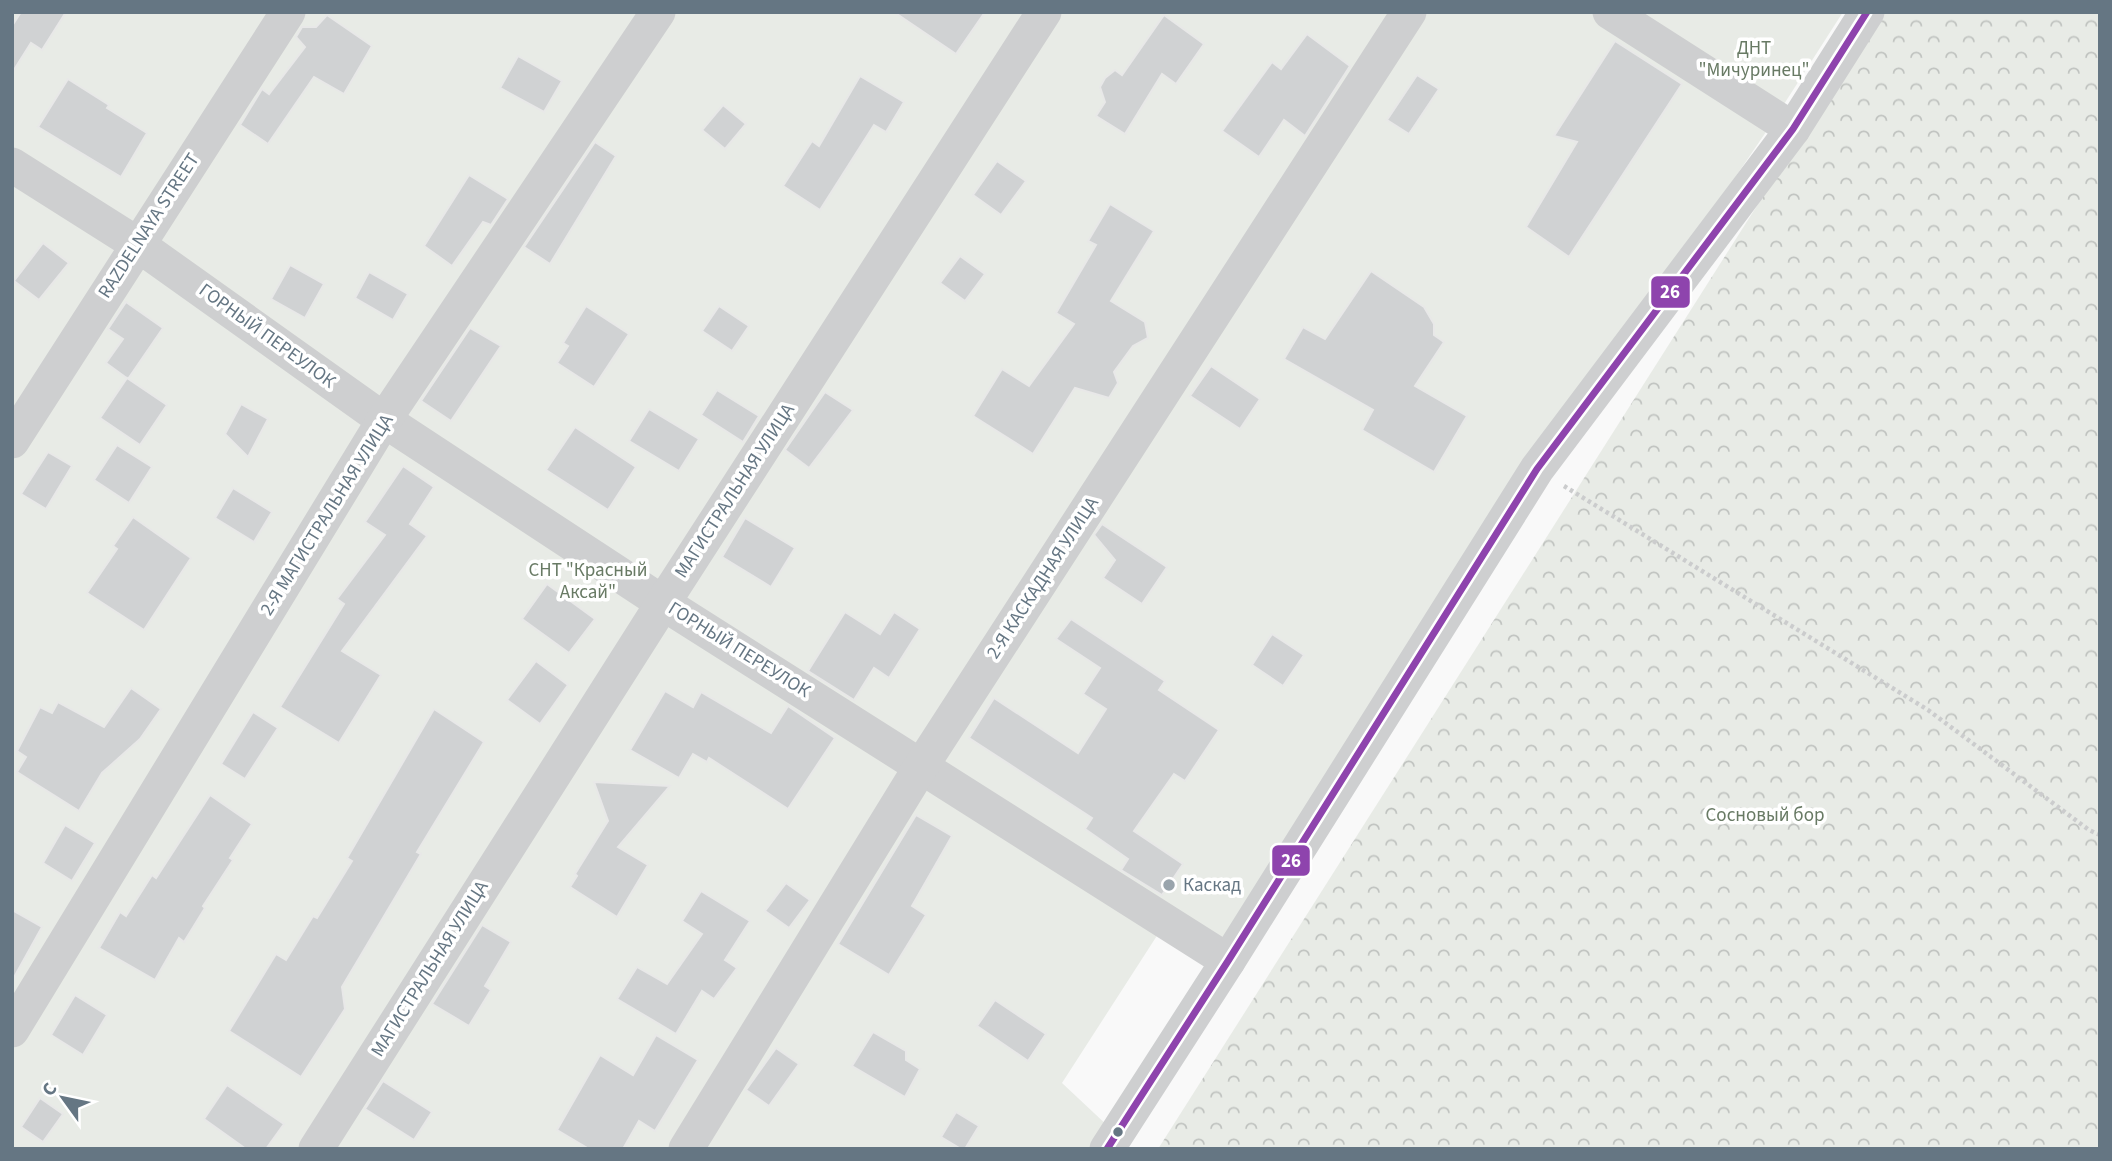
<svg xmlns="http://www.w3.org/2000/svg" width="2112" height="1161" viewBox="0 0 2112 1161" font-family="'Source Sans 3',sans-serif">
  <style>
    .green { fill: #e8ebe6 }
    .forest { fill: url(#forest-crowns) }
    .building { fill: #d0d2d3; stroke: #e8e8e8; stroke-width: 2 }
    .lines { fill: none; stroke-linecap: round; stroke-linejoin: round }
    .path { stroke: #cbcccd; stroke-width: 4.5; stroke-dasharray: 3.5 3.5; stroke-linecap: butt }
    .minor { stroke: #cecfd0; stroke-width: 35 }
    .bus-1-casing { stroke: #fff; stroke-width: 12 }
    .bus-1 { stroke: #8e44ad; stroke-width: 7 }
    .poi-dot { fill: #99a4ac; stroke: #fff; stroke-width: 2.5 }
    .bus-dot { fill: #657683; stroke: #fff; stroke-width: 2.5 }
    .labels { text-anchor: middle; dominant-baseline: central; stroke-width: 7; stroke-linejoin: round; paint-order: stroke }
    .park-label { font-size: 19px; fill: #687a64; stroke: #fff }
    .street-label { font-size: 19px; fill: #657683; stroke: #fff }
    .poi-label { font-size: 19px; fill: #657683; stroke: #fff; text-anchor: start }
    .line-badge { stroke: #fff; stroke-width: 2.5 }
    .badge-label { font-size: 19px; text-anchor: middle; font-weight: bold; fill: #fff }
  </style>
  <defs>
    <pattern id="forest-crowns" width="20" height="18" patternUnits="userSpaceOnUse" patternTransform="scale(1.75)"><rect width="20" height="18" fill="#e8ebe6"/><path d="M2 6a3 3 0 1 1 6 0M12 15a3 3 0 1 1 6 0" fill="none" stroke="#c0c3c0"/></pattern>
  </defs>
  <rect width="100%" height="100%" fill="#f9f9f9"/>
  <!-- green -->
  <path class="green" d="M12 12H1843L1770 126 1537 469 1228 961 1160 931 1062 1083 1110 1128 1097 1149H12Z"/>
  <!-- forest -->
  <path class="forest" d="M1880 12H2100V1149H1158Z"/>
  <!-- building -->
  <g class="building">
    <path d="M21 12H66L42 50 31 43 12 73V26Z"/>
    <path d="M894 12H985L956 54Z"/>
    <path d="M327 15 372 46 344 94 314 77 268 144 240 125 262 89 269 94 305 47 296 37 302 27H316Z"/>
    <path d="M1164 15 1204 44 1176 84 1162 74 1125 134 1096 116 1105 102 1100 87 1105 78 1115 70 1122 75Z"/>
    <path d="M1307 34 1350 66 1305 136 1284 120 1259 157 1222 131 1272 62 1281 69Z"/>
    <path d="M1615 41 1682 84 1569 257 1526 227 1577 142 1554 136Z"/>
    <path d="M518 56 562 81 544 112 500 88Z"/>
    <path d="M1417 75 1439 89 1409 134 1387 120Z"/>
    <path d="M860 76 904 102 886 132 874 125 820 210 783 186 812 141 819 146Z"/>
    <path d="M68 79 109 105 107 108 147 133 121 177 38 127Z"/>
    <path d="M723 105 746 124 725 149 702 130Z"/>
    <path d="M595 142 616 156 550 264 524 247Z"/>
    <path d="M997 161 1026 181 1001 215 973 195Z"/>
    <path d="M469 175 508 199 491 225 483 222 452 266 424 246Z"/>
    <path d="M1110 204 1154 231 1111 301 1145 322 1148 338 1133 346 1114 372 1118 383 1109 398 1075 388 1033 454 973 416 1002 369 1029 386 1074 324 1056 313 1096 245 1088 241Z"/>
    <path d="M43 243 69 263 39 300 14 281Z"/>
    <path d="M960 256 985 274 965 301 940 283Z"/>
    <path d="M290 265 324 284 305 318 271 299Z"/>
    <path d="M1371 271 1424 307 1434 324V335L1444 342 1415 386 1467 416 1434 472 1362 430 1373 410 1284 359 1303 327 1325 339Z"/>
    <path d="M369 272 408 294 393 320 355 298Z"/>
    <path d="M126 302 163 328 128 379 106 363 123 339 108 329Z"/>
    <path d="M586 306 629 334 594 387 557 363 568 346 563 343Z"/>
    <path d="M719 306 749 326 732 351 702 331Z"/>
    <path d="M470 328 501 346 451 421 421 401Z"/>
    <path d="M1211 366 1260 399 1240 429 1190 396Z"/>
    <path d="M127 378 167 405 140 445 100 418Z"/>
    <path d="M717 390 759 416 743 442 701 415Z"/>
    <path d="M825 392 853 410 809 468 785 450Z"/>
    <path d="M241 404 268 419 248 457 225 434Z"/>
    <path d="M649 409 699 439 679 471 629 441Z"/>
    <path d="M575 427 636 467 608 510 546 470Z"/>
    <path d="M117 445 152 467 129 503 94 480Z"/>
    <path d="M48 452 72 466 46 509 21 494Z"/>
    <path d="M403 466 434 487 410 524 427 536 342 651 381 675 339 743 280 707 344 604 337 599 385 535 365 522Z"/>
    <path d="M233 488 272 512 254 542 215 518Z"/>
    <path d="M133 517 191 558 144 630 87 593 117 549 113 546Z"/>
    <path d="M745 518 795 548 771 587 722 557Z"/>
    <path d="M1102 524 1167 567 1142 604 1103 578 1115 560 1094 535Z"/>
    <path d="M547 584 595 619 569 653 522 619Z"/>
    <path d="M845 612 880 634 894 612 920 629 889 678 874 668 854 700 808 671Z"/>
    <path d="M1071 619 1165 681 1159 690 1219 730 1185 781 1174 774 1134 831 1183 864 1162 895 1121 870 1128 859 1085 829 1092 818 969 738 994 698 1078 753 1106 709 1083 694 1100 668 1056 639Z"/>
    <path d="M1272 634 1304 655 1283 686 1252 665Z"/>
    <path d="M536 661 568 685 540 724 507 700Z"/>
    <path d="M131 688 161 709 140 739 102 773 79 811 17 772 26 757 17 751 40 707 52 713 58 702 104 727Z"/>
    <path d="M665 691 693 707 701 692 771 733 788 706 835 738 788 809 709 758 707 762 693 754 679 778 630 750Z"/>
    <path d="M434 709 484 742 417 852 421 854 342 987 345 1009 301 1077 229 1031 276 954 286 960 313 916 317 918 352 861 347 858Z"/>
    <path d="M253 712 278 728 245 779 221 764Z"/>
    <path d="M594 782 670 786 618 847 648 865 617 917 570 887 577 876 575 874 608 821Z"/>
    <path d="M210 795 252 824 230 858 233 860 203 906 205 908 184 942 179 938 155 980 99 948 120 912 126 916 152 875 156 878Z"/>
    <path d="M916 815 952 836 912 906 926 915 889 975 838 944Z"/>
    <path d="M65 825 95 843 72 881 43 863Z"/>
    <path d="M786 883 810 900 789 928 765 911Z"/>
    <path d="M701 891 750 921 725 960 737 968 714 999 702 991 676 1034 617 999 637 967 667 984 702 934 682 921Z"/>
    <path d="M12 910 42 927 12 981Z"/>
    <path d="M482 925 511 942 485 986 491 990 469 1026 432 1004Z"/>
    <path d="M75 995 107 1015 83 1055 51 1035Z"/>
    <path d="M995 1000 1046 1034 1028 1061 977 1026Z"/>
    <path d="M873 1032 906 1051V1060L920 1069 905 1097 852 1066Z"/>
    <path d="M656 1035 698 1060 655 1131 639 1121 623 1149H589L557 1130 600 1055 633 1075Z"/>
    <path d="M776 1048 799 1064 769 1106 746 1090Z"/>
    <path d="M383 1081 432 1112 414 1140 365 1109Z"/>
    <path d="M227 1085 284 1124 266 1149H246L204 1119Z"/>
    <path d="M40 1098 63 1114 43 1142 21 1127Z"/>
    <path d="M956 1112 979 1126 965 1149H961L941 1137Z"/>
  </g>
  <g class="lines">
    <!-- path -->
    <path class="path" d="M1564 486 1928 710 2089 830 2100 835"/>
    <!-- minor -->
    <g class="minor">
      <path d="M1610 12 1793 129"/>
      <path d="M12 165 137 244 384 420 663 603 1228 961"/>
      <path d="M12 441 288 12"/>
      <path d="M12 1030 384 420 658 12"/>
      <path d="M316 1149 663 603 1044 12"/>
      <path d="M686 1149 922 765 1409 12"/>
      <path d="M1107 1149 1228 961 1537 469 1793 129 1867 12"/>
    </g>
    <!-- bus-1 casing -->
    <g class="bus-1-casing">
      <path id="bus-1" d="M1107 1149 1228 961 1537 469 1793 129 1867 12"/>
    </g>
    <!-- bus-1 -->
    <use href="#bus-1" class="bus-1"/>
  </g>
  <!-- markers -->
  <circle class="poi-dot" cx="1169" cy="885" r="7"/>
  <circle class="bus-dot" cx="1118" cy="1132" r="6"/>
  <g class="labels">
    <!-- park labels -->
    <g class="park-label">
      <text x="1754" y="48">ДНТ<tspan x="1754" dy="22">"Мичуринец"</tspan></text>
      <text x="588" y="570">СНТ "Красный<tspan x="588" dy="22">Аксай"</tspan></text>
      <text x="1765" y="815">Сосновый бор</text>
    </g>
    <!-- street labels -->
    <g class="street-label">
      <text transform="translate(149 226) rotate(-57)">RAZDELNAYA STREET</text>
      <text transform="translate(267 336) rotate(36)">ГОРНЫЙ ПЕРЕУЛОК</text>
      <text transform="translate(735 491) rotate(-57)">МАГИСТРАЛЬНАЯ УЛИЦА</text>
      <text transform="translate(327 515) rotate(-58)">2-Я МАГИСТРАЛЬНАЯ УЛИЦА</text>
      <text transform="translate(1043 578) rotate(-57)">2-Я КАСКАДНАЯ УЛИЦА</text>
      <text transform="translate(739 650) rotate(32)">ГОРНЫЙ ПЕРЕУЛОК</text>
      <text transform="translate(430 969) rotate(-58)">МАГИСТРАЛЬНАЯ УЛИЦА</text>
    </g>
    <!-- poi labels -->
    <g class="poi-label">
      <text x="1183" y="885">Каскад</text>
    </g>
  </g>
  <g class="line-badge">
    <rect x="1650" y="275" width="41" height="34" rx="7" fill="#8e44ad"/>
    <rect x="1271" y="844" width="40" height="33" rx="7" fill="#8e44ad"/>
  </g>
  <g class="badge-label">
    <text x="1670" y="298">26</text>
    <text x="1291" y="867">26</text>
  </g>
  <!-- border -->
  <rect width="2112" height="1161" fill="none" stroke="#657683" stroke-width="28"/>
  <!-- north arrow -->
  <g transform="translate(63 1098) rotate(303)" stroke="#ffffff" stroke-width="5" paint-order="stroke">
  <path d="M0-5L12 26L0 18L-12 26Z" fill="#657683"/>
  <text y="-10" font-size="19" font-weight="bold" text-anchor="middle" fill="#657683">С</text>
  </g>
</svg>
